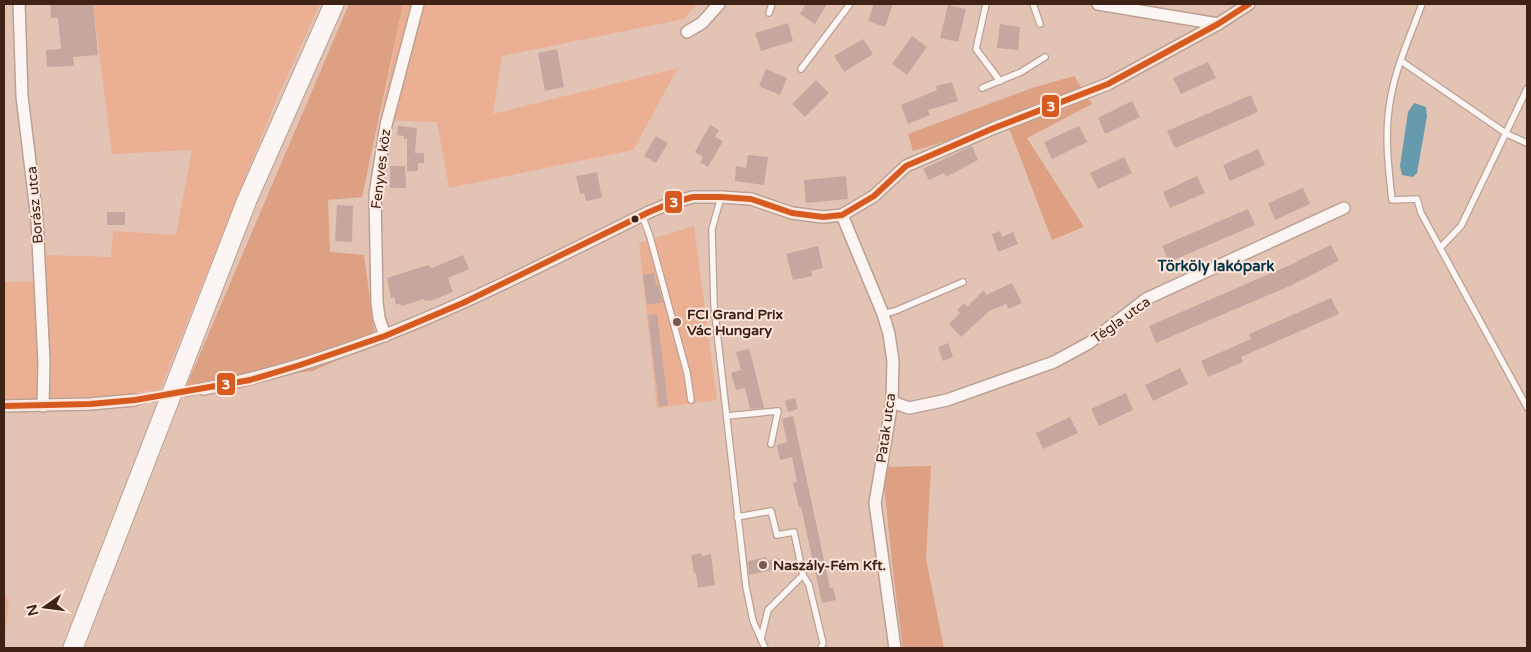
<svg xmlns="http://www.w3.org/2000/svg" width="1531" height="652" viewBox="0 0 1531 652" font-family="'Varela Round',sans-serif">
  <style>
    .green { fill: #ebb094 }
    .forest { fill: #dea082 }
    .water { fill: #659bad }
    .building { fill: #c4a8a0 }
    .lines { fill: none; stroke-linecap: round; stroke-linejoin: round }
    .minor-tunnel { stroke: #c1a394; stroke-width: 11; stroke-dasharray: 11 5.5; stroke-linecap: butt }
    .service-casing { stroke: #bca094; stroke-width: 8 }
    .minor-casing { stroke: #bca094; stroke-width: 14 }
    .trunk-casing { stroke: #bca094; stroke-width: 21 }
    .service { stroke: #fbf6f4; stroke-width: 5.5 }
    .minor { stroke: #fbf6f4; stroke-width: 11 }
    .trunk { stroke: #fbf6f4; stroke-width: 19 }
    .bus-1-casing { stroke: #fde6dc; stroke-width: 10 }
    .bus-1 { stroke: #d75b20; stroke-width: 6 }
    .bus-dot { fill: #3d2215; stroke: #fde6dc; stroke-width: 2 }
    .poi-dot { fill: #775a4d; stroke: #fde6dc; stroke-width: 2 }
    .labels { text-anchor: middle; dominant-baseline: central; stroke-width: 4; stroke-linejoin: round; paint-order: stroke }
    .street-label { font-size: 14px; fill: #3d2215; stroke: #fde6dc }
    .poi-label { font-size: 14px; font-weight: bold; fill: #3d2215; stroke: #fde6dc; text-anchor: start }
    .neighbourhood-label { font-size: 15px; font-weight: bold; fill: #003547; stroke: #fde6dc }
    .line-badge { stroke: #fde6dc; stroke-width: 2 }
    .badge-label { font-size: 14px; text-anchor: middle; font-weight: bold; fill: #fff }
  </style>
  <rect width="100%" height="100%" fill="#e2c3b4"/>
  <!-- green -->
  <g class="green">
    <path d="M93 4H320L278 96 160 390 29 406 4 405V282L45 281V255L111 257 113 231 176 235 192 150 112 154Z"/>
    <path d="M403 4H697L684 19 502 56 493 114 678 68 633 150 449 188 437 122 380 120Z"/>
    <path d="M694 226 717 400 657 408 639 243Z"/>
    <path d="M4 594 9 599 4 648Z"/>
  </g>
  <!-- forest -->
  <g class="forest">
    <path d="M349 4H403L362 197 328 200 330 252 364 255 376 343 313 371 186 387Z"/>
    <path d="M1074 76 1092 104 1027 138 1084 227 1052 240 1007 123 913 151 908 134 1032 88Z"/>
    <path d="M931 466 926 559 944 648H903L894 580 882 467Z"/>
  </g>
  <!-- water -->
  <path class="water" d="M1414 103 1426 107 1427 116 1417 173 1413 177 1402 175 1400 166 1408 112Z"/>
  <!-- building -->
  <g class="building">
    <path d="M50 4H93L98 55 73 57 74 66 47 67 46 50 61 49 58 18H51Z"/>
    <path d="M806 4H827L815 24 800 14Z"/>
    <path d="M874 4H893L885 27 868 21Z"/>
    <path d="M948 5 966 9 958 42 940 38Z"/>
    <path d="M788 23 793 41 761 51 755 33Z"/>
    <path d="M1000 24 1020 27 1018 50 997 48Z"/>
    <path d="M912 36 927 47 907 75 892 64Z"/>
    <path d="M863 39 873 54 844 72 834 56Z"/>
    <path d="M557 49 564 87 545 91 538 53Z"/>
    <path d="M1208 62 1216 78 1181 94 1173 78Z"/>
    <path d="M766 69 787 78 780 95 759 86Z"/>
    <path d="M816 80 829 93 805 117 792 104Z"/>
    <path d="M952 82 958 101 928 110 930 115 908 124 901 105 937 90 936 86Z"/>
    <path d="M1251 95 1258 112 1175 148 1167 131Z"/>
    <path d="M1132 101 1140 117 1105 134 1098 118Z"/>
    <path d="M710 125 719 130 715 137 723 141 708 167 700 162 703 157 695 152Z"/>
    <path d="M398 126 417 128 415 153H424V163H418V171H407V139H404V136L397 135Z"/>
    <path d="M1079 126 1087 142 1052 159 1044 142Z"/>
    <path d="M656 136 668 143 656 163 644 156Z"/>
    <path d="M972 146 978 160 946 177 944 173 929 180 923 169Z"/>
    <path d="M1258 149 1265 165 1230 181 1223 165Z"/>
    <path d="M748 155 768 157 764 185 735 181 736 166 746 168Z"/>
    <path d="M1124 157 1132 173 1098 189 1090 173Z"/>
    <path d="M390 166H405L406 188H390Z"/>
    <path d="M597 172 602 198 586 201 584 193 580 194 576 176Z"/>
    <path d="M846 176 848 199 806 203 804 180Z"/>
    <path d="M1197 176 1205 193 1170 208 1163 192Z"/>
    <path d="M1303 188 1310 204 1275 220 1268 203Z"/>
    <path d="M337 205 353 206 352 242 335 241Z"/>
    <path d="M1248 209 1255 225 1169 262 1162 246Z"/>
    <rect x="107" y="212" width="18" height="13"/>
    <path d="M1000 231 1002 237 1013 232 1018 244 998 252 992 234Z"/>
    <path d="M1331 245 1339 261 1292 285 1156 343 1149 326 1297 262V261Z"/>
    <path d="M818 246 823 268 811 271 812 276 793 280 786 254Z"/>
    <path d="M463 255 469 269 448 278 453 292 430 301V300L425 301 424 299 401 306V303L396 305 394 297 391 298 387 278 428 265 432 268Z"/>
    <path d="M654 273 656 286 658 285 663 302 647 305 643 275Z"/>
    <path d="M1012 283 1022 303 1009 309 1006 304 989 311 961 337 949 324 960 313 957 310 964 303 967 307 984 290 986 295Z"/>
    <path d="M1331 298 1339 314 1241 357 1243 362 1208 377 1201 361 1251 339 1249 334Z"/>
    <path d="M657 314 668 405 659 406 648 315Z"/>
    <path d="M948 343 953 357 943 361 938 347Z"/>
    <path d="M749 349 753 363 764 408 750 409 745 388 736 390 731 373 741 370 736 352Z"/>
    <path d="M1180 368 1188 384 1153 401 1145 385Z"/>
    <path d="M1126 393 1133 410 1099 426 1091 409Z"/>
    <path d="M795 398 798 409 788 412 785 401Z"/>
    <path d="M793 416 830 588H833L836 600 822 603 801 507H799L793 483 797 482 792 457 780 460 777 445 787 442 782 419Z"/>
    <path d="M1070 417 1078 433 1043 449 1036 433Z"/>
    <path d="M701 553 702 556 711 554 715 585 698 588 696 573H694L691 555Z"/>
    <path d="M766 557 767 561 779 558 781 568 749 575 748 561Z"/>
  </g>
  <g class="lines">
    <!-- minor-tunnel -->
    <path class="minor-tunnel" d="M135 400 203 389"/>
    <!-- service casing -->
    <g class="service-casing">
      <g id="service">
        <path d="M986 4 976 49 1000 81"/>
        <path d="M1033 4 1040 24"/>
        <path d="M1422 4C1411 34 1397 64 1391 96 1384 131 1388 165 1392 200L1417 199 1421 213 1527 407"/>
        <path d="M769 13 772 4"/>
        <path d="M1401 61 1507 134 1527 143"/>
        <path d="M801 69 850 4"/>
        <path d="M982 88 1021 72 1045 57"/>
        <path d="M721 197 712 229 714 305 746 587 753 621 765 648"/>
        <path d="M642 215 650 237 687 373 691 400"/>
        <path d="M1440 248 1461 226 1527 89"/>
        <path d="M883 314 895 311 963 282"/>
        <path d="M727 416 778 411 771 444"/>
        <path d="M737 517 771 511 777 535 794 532 803 575 809 585 823 643 821 648"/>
        <path d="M761 639 768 610 803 575"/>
      </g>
    </g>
    <!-- minor casing -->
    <g class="minor-casing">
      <g id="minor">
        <path d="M19 4 22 96 37 220 44 362 43 406"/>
        <path d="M1098 4 1218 24"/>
        <path d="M687 32 702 23 719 4"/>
        <path d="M842 215 883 314 889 334 893 361 892 402 875 503 895 648"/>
        <path d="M385 336 379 318 377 302 375 194 386 125 418 4"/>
        <path d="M203 389C365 358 503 284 649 212L671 203 693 197H721L751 199 792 213 823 217 842 215 874 196 906 166 994 128 1108 84 1218 24 1249 4"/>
        <path d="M892 402 909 408 947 400 1054 362 1089 343 1146 299 1344 208"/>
        <path d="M4 406 90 404 135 400"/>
      </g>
    </g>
    <!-- trunk casing -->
    <g class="trunk-casing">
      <path id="trunk" d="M73 648 247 200 334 4"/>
    </g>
    <!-- service -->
    <use href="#service" class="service"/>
    <!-- minor -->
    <use href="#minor" class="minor"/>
    <!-- trunk -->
    <use href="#trunk" class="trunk"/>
    <!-- bus-1 casing -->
    <g class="bus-1-casing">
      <path id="bus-1" d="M4 406 90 404 135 400 250 380 300 365 385 336 463 303 649 212 671 203 693 197H721L751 199 792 213 823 217 842 215 874 196 906 166 994 128 1108 84 1218 24 1249 4"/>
    </g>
    <!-- bus-1 -->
    <use href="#bus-1" class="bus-1"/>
  </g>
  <!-- markers -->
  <circle class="bus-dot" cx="635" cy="219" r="4.5"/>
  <g class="poi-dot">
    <circle cx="677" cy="322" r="5"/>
    <circle cx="763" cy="565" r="5"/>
  </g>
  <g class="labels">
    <!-- street labels -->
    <g class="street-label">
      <text transform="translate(381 169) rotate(-83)">Fenyves köz</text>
      <text transform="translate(35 205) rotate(-95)">Borász utca</text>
      <text transform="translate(1121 320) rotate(-36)">Tégla utca</text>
      <text transform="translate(886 428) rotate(-82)">Patak utca</text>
    </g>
    <!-- poi labels -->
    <g class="poi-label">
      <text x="687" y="314">FCI Grand Prix<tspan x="687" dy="16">Vác Hungary</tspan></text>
      <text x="773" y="565">Naszály-Fém Kft.</text>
    </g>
    <!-- neighbourhood labels -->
    <g class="neighbourhood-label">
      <text x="1216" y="266">Törköly lakópark</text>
    </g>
  </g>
  <g class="line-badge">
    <rect x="1041" y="94" width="19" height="24" rx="5" fill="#d75b20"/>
    <rect x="664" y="190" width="19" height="24" rx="5" fill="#d75b20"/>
    <rect x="216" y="372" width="20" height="24" rx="5" fill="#d75b20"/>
  </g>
  <g class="badge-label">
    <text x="1051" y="111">3</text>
    <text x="674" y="207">3</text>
    <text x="226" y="389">3</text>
  </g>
  <!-- border -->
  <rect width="1531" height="652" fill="none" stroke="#3d2215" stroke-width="10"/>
  <!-- north arrow -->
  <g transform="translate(45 607) rotate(256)" stroke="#fde6dc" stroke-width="4" paint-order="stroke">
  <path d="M0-4L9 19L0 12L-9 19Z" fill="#3d2215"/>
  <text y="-8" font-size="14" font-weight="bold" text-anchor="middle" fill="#3d2215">N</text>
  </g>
</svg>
